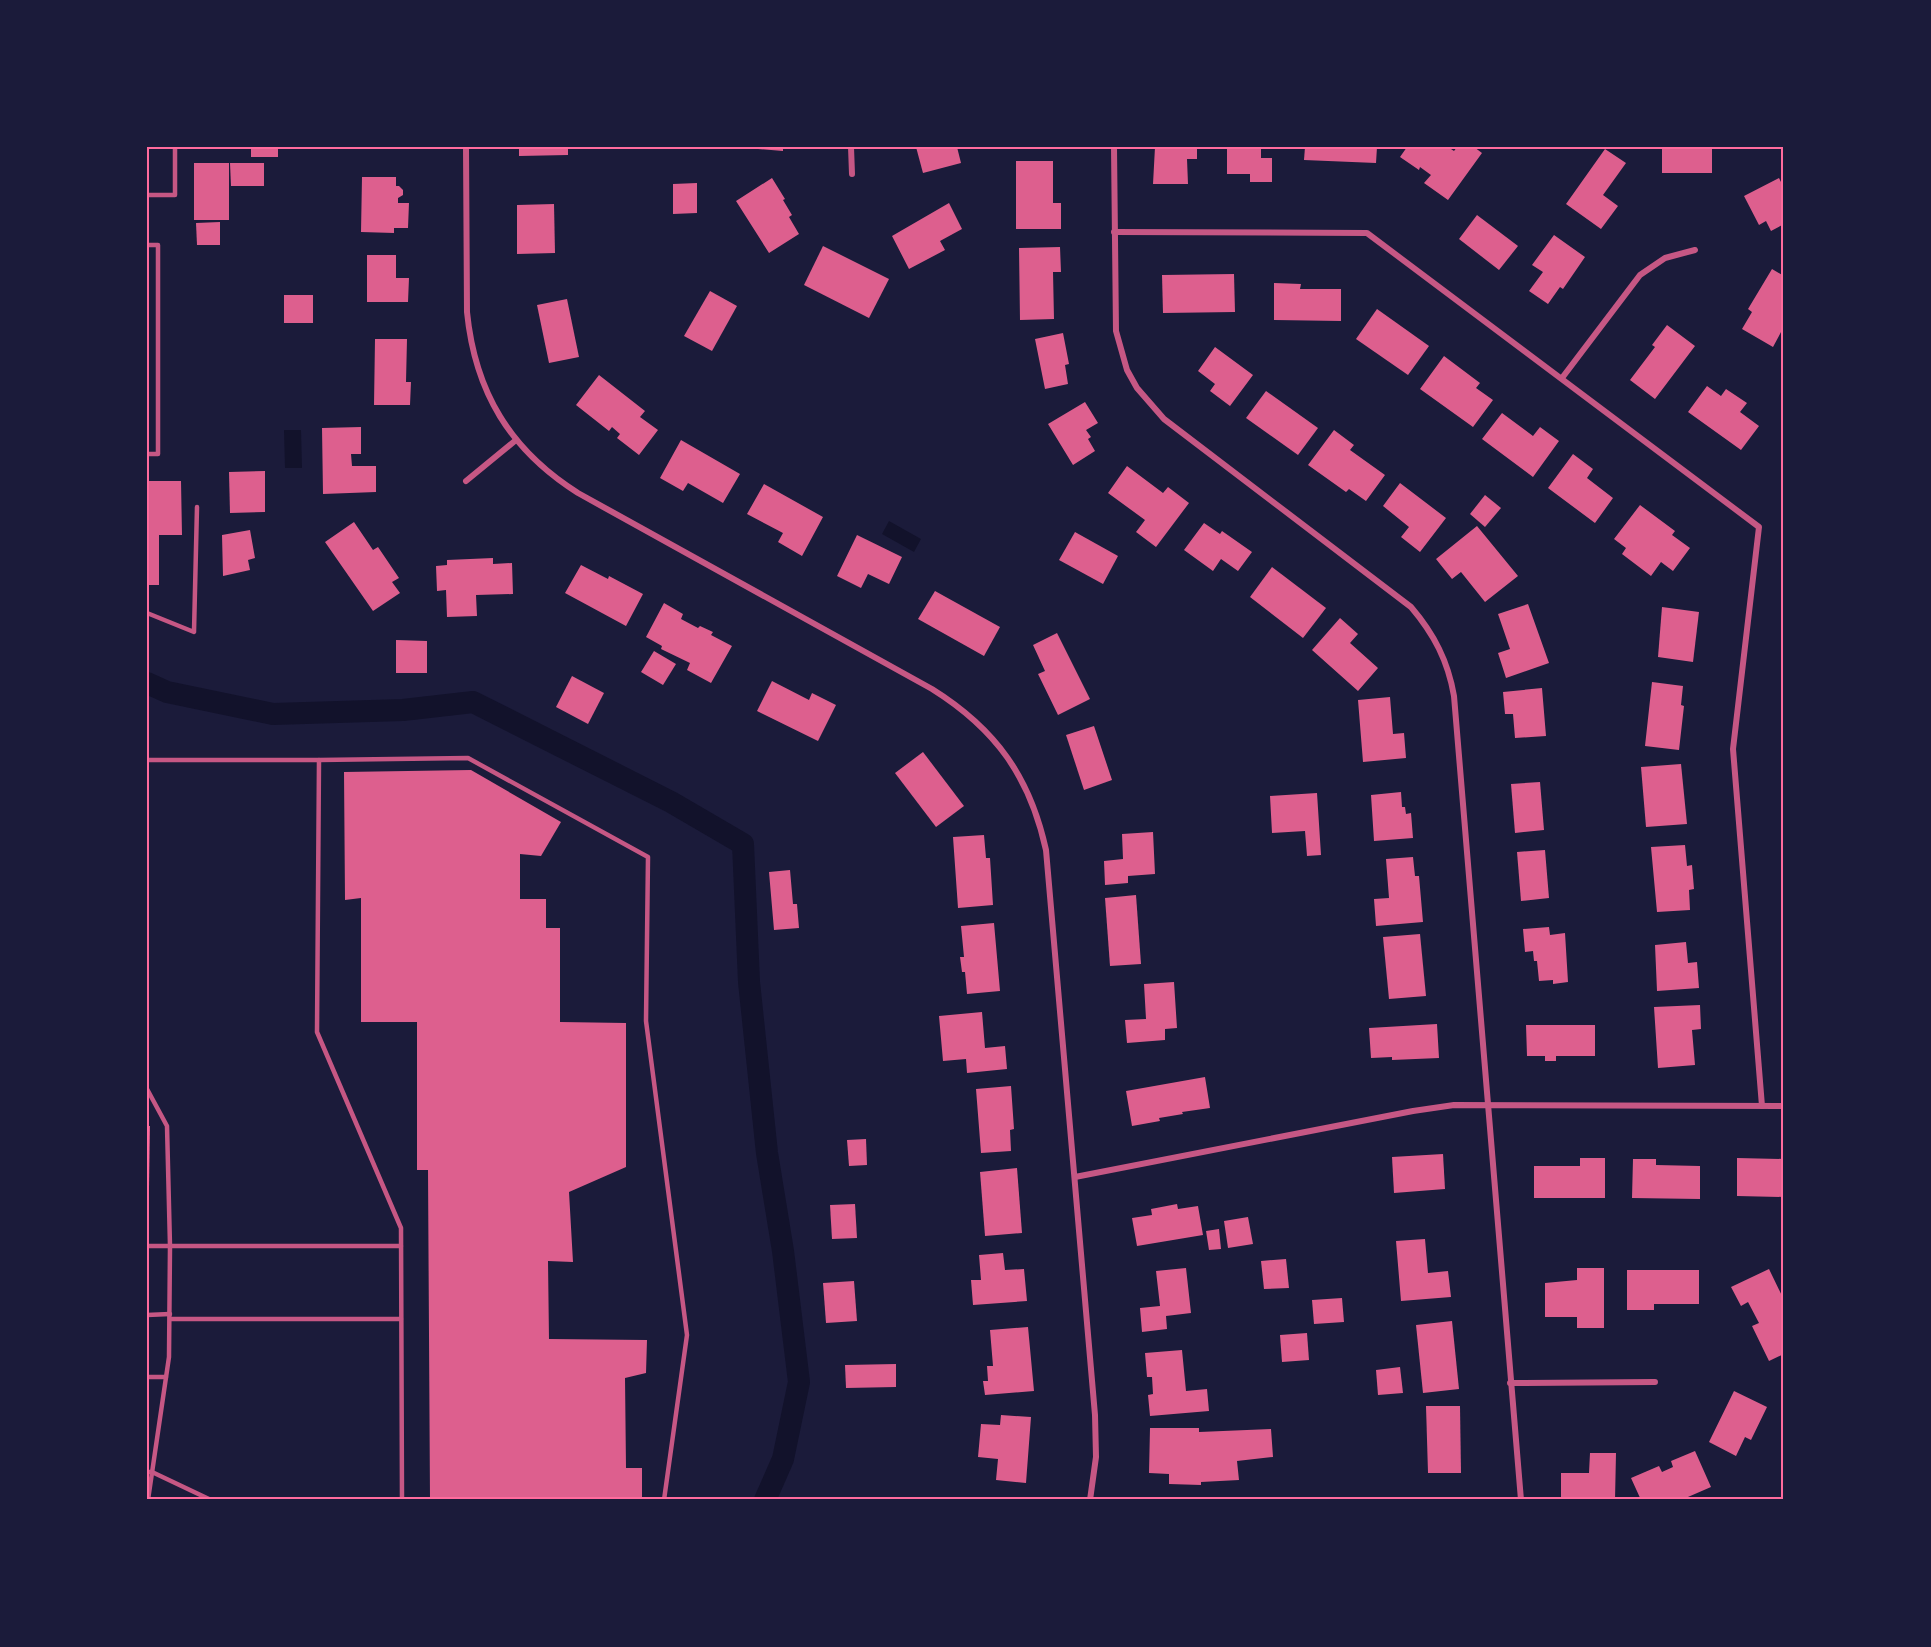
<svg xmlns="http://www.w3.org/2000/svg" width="1931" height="1647" viewBox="0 0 1931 1647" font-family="Ubuntu,sans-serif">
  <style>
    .water { fill: #12122b }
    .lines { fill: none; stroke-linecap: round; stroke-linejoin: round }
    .canal { stroke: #12122b; stroke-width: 22 }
    .building { fill: #dd5f8e }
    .service { stroke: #c65784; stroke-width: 4.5 }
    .minor { stroke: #c65784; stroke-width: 6 }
    .neatline { fill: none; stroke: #ff6b9d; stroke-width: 2 }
  </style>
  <rect width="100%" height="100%" fill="#1b1b3a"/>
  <!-- water -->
  <g class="water">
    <path d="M284 430H301L302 468H285Z"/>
    <path d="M889 521 921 539 914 552 882 534Z"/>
  </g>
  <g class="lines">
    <!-- canal -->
    <path class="canal" d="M147 683 167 692 273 714 403 710 473 702 671 802 743 844 749 982 767 1153 783 1251 799 1382 783 1459 765 1500"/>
  </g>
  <!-- building -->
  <g class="building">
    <rect x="251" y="147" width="27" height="10"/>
    <path d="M519 147H568V155L519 156Z"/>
    <path d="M758 147H783V151L758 149Z"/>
    <path d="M916 147H957L961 163 923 173Z"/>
    <path d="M1155 147H1197V159H1187L1188 184H1153Z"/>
    <path d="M1227 147H1261V158H1272V182H1250V174H1227Z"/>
    <path d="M1305 147H1377L1376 163 1304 160Z"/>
    <path d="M1407 147H1448L1454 151 1457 147H1474L1482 153 1448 200 1424 183 1431 175 1420 167 1419 170 1400 157Z"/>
    <rect x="1662" y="147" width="50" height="26"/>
    <path d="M1605 149 1626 163 1603 195 1618 206 1601 229 1566 204Z"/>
    <path d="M1016 161H1053V203H1061V229H1016Z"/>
    <rect x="194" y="163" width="35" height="57"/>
    <path d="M230 163H264V186H231Z"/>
    <path d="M362 177H396V186H399L403 190V195L398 198V203H409L408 228H394V233L361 232Z"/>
    <path d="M772 178 785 199 783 200 792 215 789 217 799 234 769 253 736 201Z"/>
    <path d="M1779 178 1784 188V224L1771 231 1766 221 1759 225 1744 196Z"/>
    <path d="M697 183V213L673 214V184Z"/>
    <path d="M949 203 962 229 940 241 945 250 909 269 892 236Z"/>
    <path d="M554 204 555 253 517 254V205Z"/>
    <path d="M1477 215 1518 246 1499 270 1459 239Z"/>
    <path d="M220 222V245H197L196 223Z"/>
    <path d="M1554 235 1585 257 1563 289 1560 287 1548 304 1529 291 1543 272 1532 265Z"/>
    <path d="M823 246 889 279 869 318 804 285Z"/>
    <path d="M1060 247 1061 272H1053L1054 319 1020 320 1019 248Z"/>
    <path d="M367 255H396V278H409L408 302H367Z"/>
    <path d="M1772 269 1784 276V334L1781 332 1773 347 1742 329 1752 312 1748 309Z"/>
    <path d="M1234 274 1235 312 1163 313 1162 275Z"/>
    <path d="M1274 283 1301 284 1300 289H1341V321L1274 320Z"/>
    <path d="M710 291 737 306 712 351 684 336Z"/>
    <rect x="284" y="295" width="29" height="28"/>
    <path d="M567 299 579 357 549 363 537 305Z"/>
    <path d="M1377 309 1429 346 1408 375 1356 339Z"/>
    <path d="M1667 325 1695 346 1655 399 1630 380 1655 347 1652 345Z"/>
    <path d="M1063 333 1069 364 1065 365 1068 384 1045 389 1035 339Z"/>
    <path d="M375 339H407L406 382H411L410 405H374Z"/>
    <path d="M1215 347 1253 375 1230 406 1210 391 1215 384 1198 371Z"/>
    <path d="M1444 356 1480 383 1476 388 1493 400 1473 427 1420 389Z"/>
    <path d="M599 375 645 411 640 417 658 430 639 455 617 438 620 434 612 427 609 431 576 405Z"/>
    <path d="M1707 386 1721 396 1726 389 1747 403 1740 412 1759 426 1741 450 1688 412Z"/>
    <path d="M1266 391 1318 428 1298 455 1246 418Z"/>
    <path d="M1085 402 1098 423 1086 430 1091 437 1088 439 1095 451 1073 465 1048 424Z"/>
    <path d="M1502 413 1533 436 1540 427 1559 441 1533 477 1482 439Z"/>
    <path d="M361 427V454H351L352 466H376V492L323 494 322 428Z"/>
    <path d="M1334 430 1354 445 1350 450 1385 475 1366 501 1349 489 1346 492 1308 465Z"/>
    <path d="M681 440 740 474 723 503 688 483 683 491 660 478Z"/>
    <path d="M1573 454 1593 469 1587 478 1613 498 1595 523 1548 488Z"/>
    <path d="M1127 466 1163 493 1168 487 1189 503 1156 547 1136 532 1145 520 1108 493Z"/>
    <path d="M265 471V512L230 513 229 472Z"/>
    <path d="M147 481H181L182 535H159V585H147Z"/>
    <path d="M1400 483 1446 518 1420 552 1401 537 1409 527 1383 506Z"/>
    <path d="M764 484 823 517 802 556 778 542 783 533 747 514Z"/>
    <path d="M1485 495 1501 508 1485 527 1470 514Z"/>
    <path d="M1640 505 1675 531 1672 535 1690 548 1673 571 1661 562 1651 576 1622 554 1626 548 1614 539Z"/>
    <path d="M354 522 373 550 378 547 399 578 392 582 400 593 373 611 325 542Z"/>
    <path d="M1204 523 1220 534 1222 531 1252 552 1238 571 1221 559 1213 571 1184 550Z"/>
    <path d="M1477 526 1518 576 1485 602 1461 572 1452 579 1436 559Z"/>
    <path d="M250 530 255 558 248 560 250 570 223 576 222 535Z"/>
    <path d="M1075 532 1118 556 1103 584 1059 560Z"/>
    <path d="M857 535 902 557 889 584 868 574 861 588 837 576Z"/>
    <path d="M493 558V564L512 563 513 594 476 595 477 616 447 617 446 590 437 591 436 566 447 565V560Z"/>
    <path d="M581 565 608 579 609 576 643 594 626 626 565 593Z"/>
    <path d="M1272 567 1326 608 1303 638 1250 597Z"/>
    <path d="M935 591 1000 627 984 656 918 619Z"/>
    <path d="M664 603 683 614 681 619 698 628 700 626 713 632 711 635 732 646 711 683 687 670 690 663 661 649 662 646 646 637Z"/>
    <path d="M1528 604 1549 663 1506 678 1498 653 1510 649 1498 614Z"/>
    <path d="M1662 607 1699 612 1693 662 1658 657Z"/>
    <path d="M1340 618 1358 634 1350 643 1378 668 1358 691 1312 650Z"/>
    <path d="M1057 633 1090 699 1058 715 1038 674 1045 671 1033 645Z"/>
    <path d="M396 640 427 641V673H396Z"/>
    <path d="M654 651 676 664 663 685 641 672Z"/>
    <path d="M572 676 604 693 588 724 556 707Z"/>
    <path d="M772 681 809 700 812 693 836 705 818 741 757 711Z"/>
    <path d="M1652 682 1683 686 1681 705 1684 706 1679 750 1645 746Z"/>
    <path d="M1542 688 1546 736 1515 738 1513 714H1505L1503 692Z"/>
    <path d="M1390 697 1393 734 1404 733 1406 758 1363 762 1358 700Z"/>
    <path d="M1094 726 1112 780 1084 790 1066 735Z"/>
    <path d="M923 752 964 806 936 827 895 773Z"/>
    <path d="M1681 764 1687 824 1646 827 1641 767Z"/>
    <path d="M471 770 561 822 541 856 520 854V899H546V928H560V1022L626 1023V1167L569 1192 573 1262 548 1261 549 1339 647 1340 646 1373 625 1378 626 1468H642V1500H430L428 1170H417V1022H361V898L345 900 344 772Z"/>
    <path d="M1540 782 1544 830 1515 833 1511 784Z"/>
    <path d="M1401 792 1402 807H1405L1406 814 1411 813 1413 838 1374 841 1371 795Z"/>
    <path d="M1317 793 1321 855 1307 856 1305 831 1272 833 1270 796Z"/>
    <path d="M1153 832 1155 874 1128 876V883L1105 885 1104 861 1123 859 1122 834Z"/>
    <path d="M984 835 986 858H990L993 905 958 908 953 837Z"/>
    <path d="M1685 845 1687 866 1692 865 1694 889 1689 890 1690 910 1657 912 1651 847Z"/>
    <path d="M1545 850 1549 898 1521 901 1517 852Z"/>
    <path d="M1413 857 1415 876H1419L1423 922 1376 926 1374 899 1389 898 1386 859Z"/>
    <path d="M790 870 793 904H797L799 928 774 930 769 872Z"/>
    <path d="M1136 895 1141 964 1110 966 1105 898Z"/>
    <path d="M994 923 1000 991 967 994 965 972H962L960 957H964L961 926Z"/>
    <path d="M1549 927 1550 935 1565 933 1568 982 1553 984V980L1539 981 1537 961H1534L1533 951 1525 952 1523 929Z"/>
    <path d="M1420 934 1426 996 1389 999 1383 937Z"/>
    <path d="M1686 942 1688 963 1697 962 1699 988 1657 991 1655 945Z"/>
    <path d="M1174 982 1177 1028 1165 1029V1040L1127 1043 1125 1020 1146 1019 1144 984Z"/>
    <path d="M1700 1005 1701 1029 1692 1030 1695 1065 1658 1068 1654 1007Z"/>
    <path d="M982 1012 985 1048 1005 1046 1007 1069 967 1073 966 1059 943 1061 939 1016Z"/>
    <path d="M1437 1024 1439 1058 1392 1060V1057L1371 1058 1369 1028Z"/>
    <path d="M1526 1025H1595V1056H1556V1061H1545V1056H1527Z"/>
    <path d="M1205 1077 1210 1108 1182 1112 1183 1114 1159 1118 1160 1121 1132 1126 1126 1091Z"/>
    <path d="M1011 1086 1014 1129 1010 1130 1011 1151 981 1153 976 1089Z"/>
    <path d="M147 1126H150L149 1187H147Z"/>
    <path d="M866 1139 867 1165 849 1166 847 1140Z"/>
    <path d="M1443 1154 1445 1189 1394 1193 1392 1157Z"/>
    <path d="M1580 1158H1605V1198H1534V1166H1580Z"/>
    <path d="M1737 1158 1784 1159V1197L1737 1196Z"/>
    <path d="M1633 1159H1656V1165L1700 1166V1199L1632 1198Z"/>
    <path d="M1017 1168 1022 1233 985 1236 980 1172Z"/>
    <path d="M855 1204 857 1238 832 1239 830 1205Z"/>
    <path d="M1177 1204 1178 1209 1198 1206 1203 1235 1137 1246 1132 1218 1152 1215 1151 1209Z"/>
    <path d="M1248 1217 1253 1244 1228 1248 1224 1221Z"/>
    <path d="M1219 1229 1221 1249 1209 1250 1206 1231Z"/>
    <path d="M1425 1239 1428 1273 1448 1271 1451 1297 1401 1301 1396 1241Z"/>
    <path d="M1003 1253 1005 1270 1024 1269 1027 1301 973 1305 971 1280H981L979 1255Z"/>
    <path d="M1286 1259 1289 1288 1264 1289 1261 1261Z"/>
    <path d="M1186 1268 1191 1313 1166 1316 1167 1329 1142 1332 1140 1308 1160 1306 1156 1271Z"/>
    <path d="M1577 1268H1604V1328H1577V1317H1545V1283L1577 1280Z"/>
    <path d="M1769 1269 1784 1300V1354L1769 1361 1752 1326 1759 1323 1748 1302 1741 1306 1731 1287Z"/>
    <path d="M1627 1270H1699V1304H1654V1310H1627Z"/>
    <path d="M854 1281 857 1321 826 1323 823 1283Z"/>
    <path d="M1342 1298 1344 1322 1314 1324 1312 1300Z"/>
    <path d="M1452 1321 1459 1389 1423 1393 1416 1325Z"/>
    <path d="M1028 1327 1034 1391 985 1395 983 1381H988L987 1366H993L990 1330Z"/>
    <path d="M1307 1333 1309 1360 1282 1362 1280 1335Z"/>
    <path d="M1182 1350 1186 1391 1207 1389 1209 1411 1150 1416 1148 1395 1153 1394 1152 1377H1147L1145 1353Z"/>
    <path d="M896 1364V1387L846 1388 845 1365Z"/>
    <path d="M1400 1367 1403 1393 1378 1395 1376 1370Z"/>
    <path d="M1734 1391 1767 1407 1751 1440 1745 1437 1736 1456 1709 1442Z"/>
    <path d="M1426 1406H1460L1461 1473H1428Z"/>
    <path d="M1001 1415 1031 1417 1026 1483 996 1480 998 1459 978 1457 981 1424 1000 1425Z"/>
    <path d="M1150 1428H1199V1432L1271 1429 1273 1457 1237 1461 1239 1480 1201 1482V1485L1169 1484V1474L1149 1473Z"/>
    <path d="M1695 1451 1711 1487 1681 1500H1641L1631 1478 1659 1466 1662 1472 1673 1467 1671 1461Z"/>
    <path d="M1590 1453H1616L1615 1500H1561V1473H1589Z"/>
  </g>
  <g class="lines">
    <!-- service -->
    <g class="service">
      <path d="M147 195H175V147"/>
      <path d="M147 245H158V454H147"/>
      <path d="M147 613 194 632 197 507"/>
      <path d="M147 760H319L468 758 648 857 646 1021 687 1335 664 1500"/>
      <path d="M319 760 317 1032 401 1228 402 1500"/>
      <path d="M147 1089 167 1126 170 1246H147"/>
      <path d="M147 1315 170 1314"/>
      <path d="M170 1319H401"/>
      <path d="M147 1377H166"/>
      <path d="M147 1472H152L211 1500"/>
      <path d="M148 1500 169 1357 170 1246H401"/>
    </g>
    <!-- minor -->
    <g class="minor">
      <path d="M466 147 467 312C475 392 510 450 578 493L932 689C996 729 1030 777 1046 850L1095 1415 1096 1457 1090 1500"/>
      <path d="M851 147 852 174"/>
      <path d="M1114 147 1116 331 1127 370 1137 388 1164 419 1411 607C1434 634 1448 661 1454 696L1521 1500"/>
      <path d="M1114 232 1367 233 1759 527 1733 749 1762 1106"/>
      <path d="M1562 378 1640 275 1665 258 1695 250"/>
      <path d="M466 481 516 440"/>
      <path d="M1075 1177 1413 1111 1454 1105 1784 1106"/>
      <path d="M1510 1383 1655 1382"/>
    </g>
  </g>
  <!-- border -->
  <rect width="1931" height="1647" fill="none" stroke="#1b1b3a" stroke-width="297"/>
  <rect x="148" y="148" width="1634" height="1350" class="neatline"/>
</svg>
